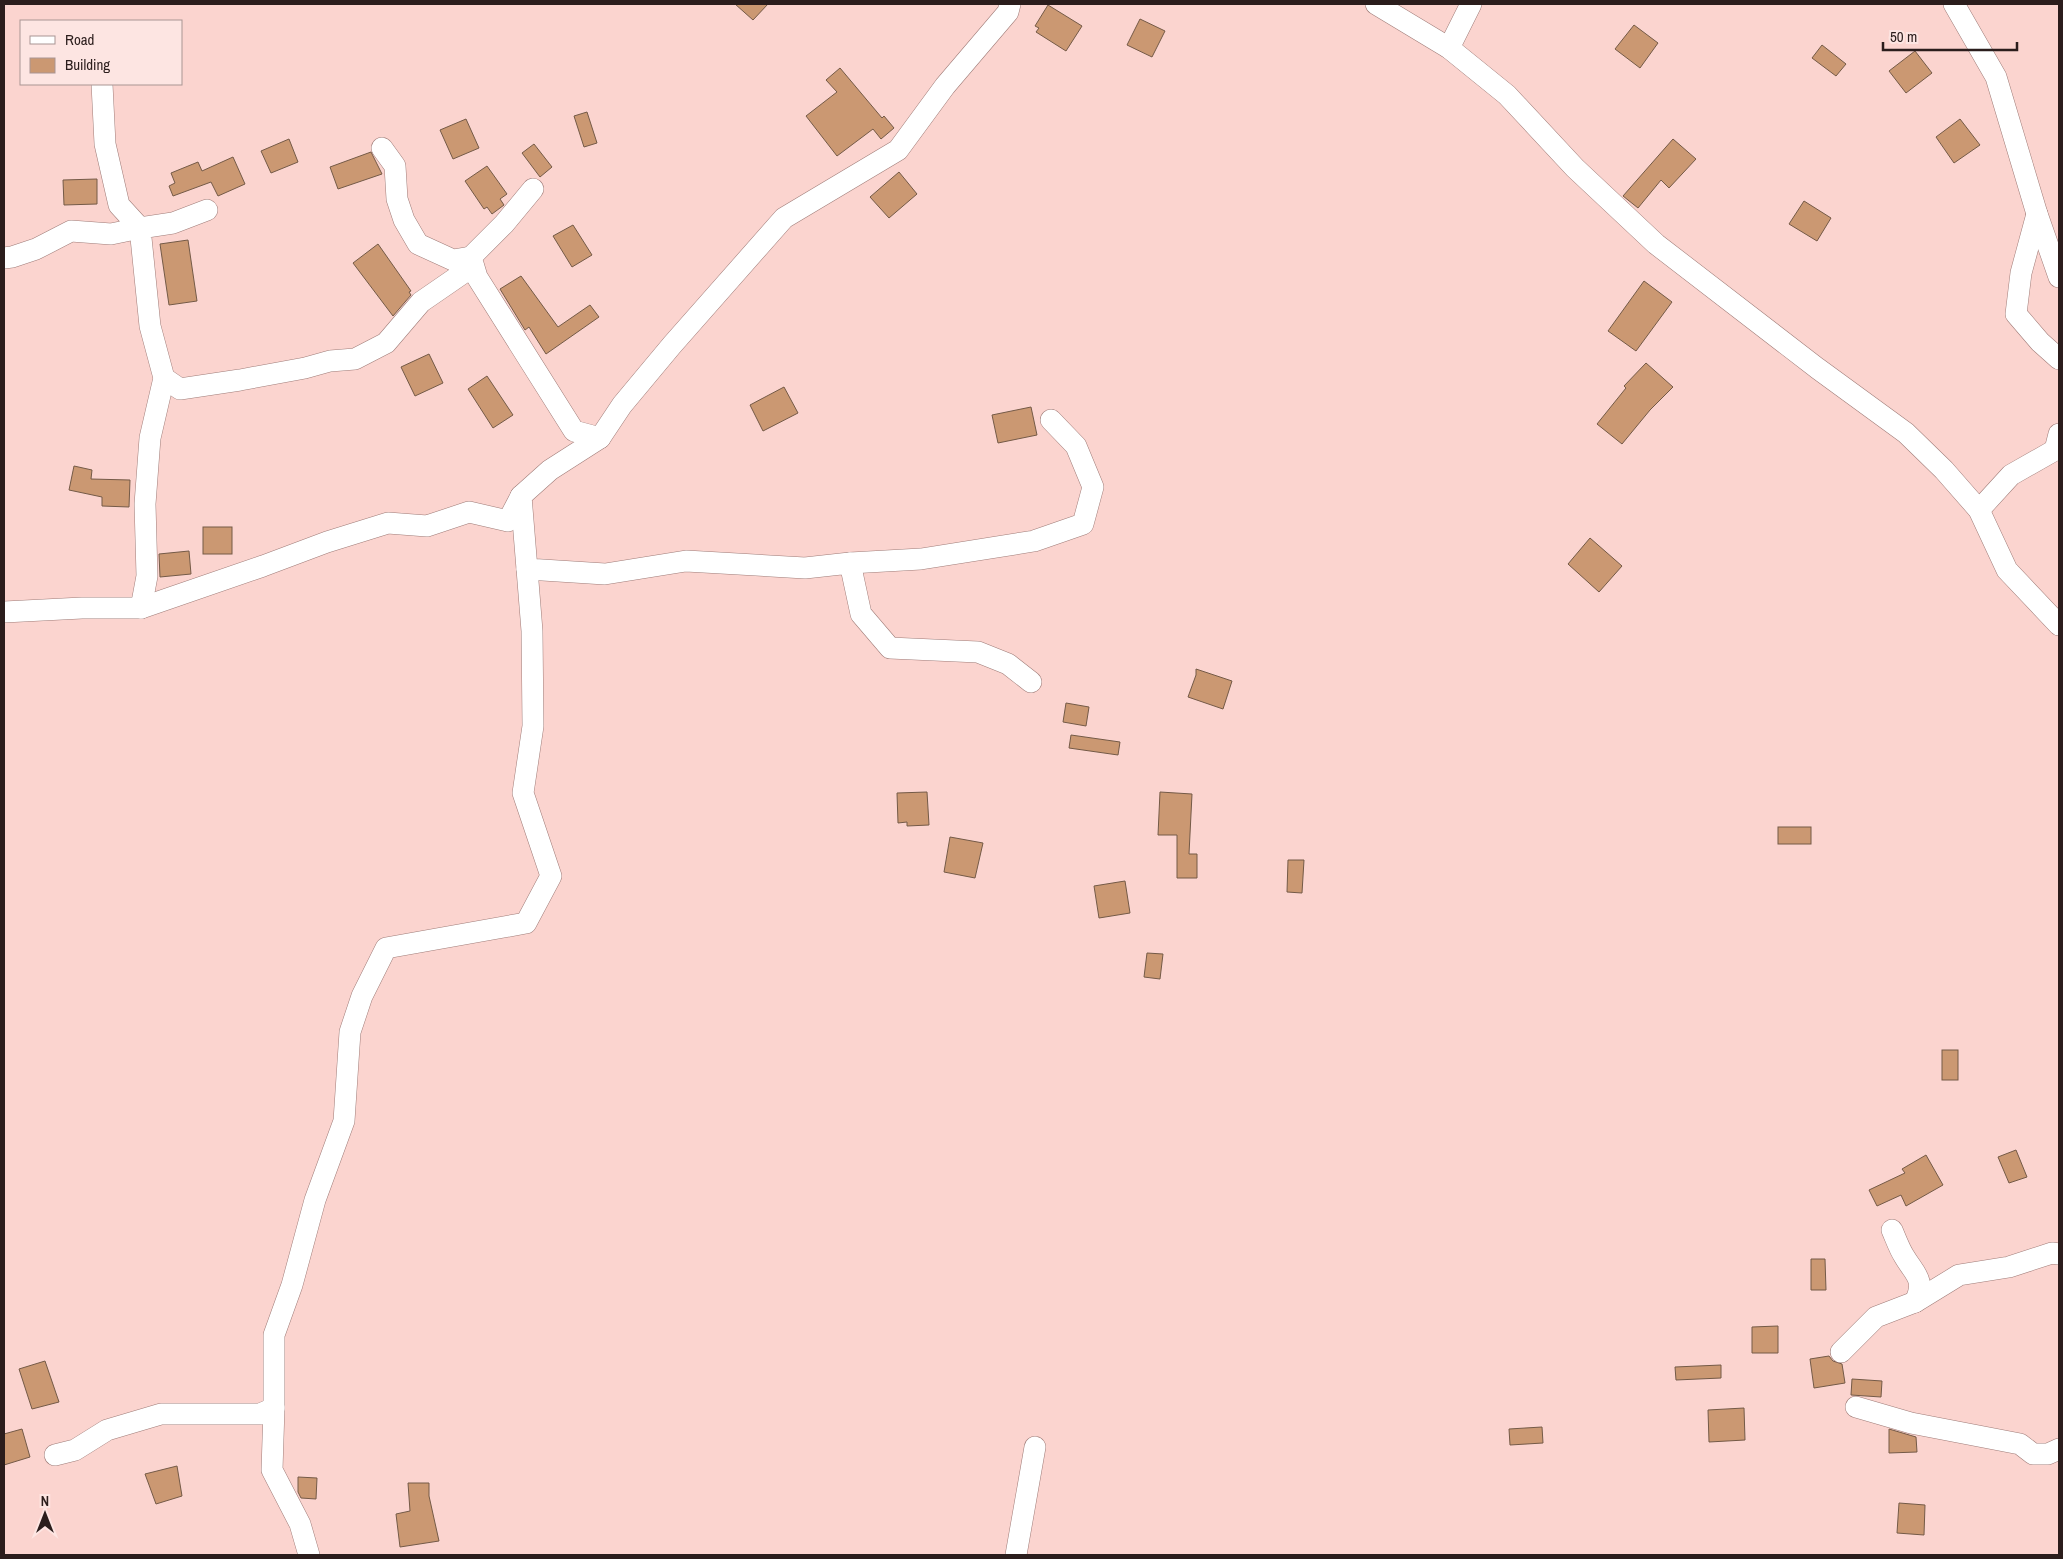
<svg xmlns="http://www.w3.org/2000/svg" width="2063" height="1559" viewBox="0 0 2063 1559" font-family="'Archivo Narrow',sans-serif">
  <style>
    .building { fill: #cb9872; stroke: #745a47 }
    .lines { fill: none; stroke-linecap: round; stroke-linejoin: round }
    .minor-casing { stroke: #9f7c78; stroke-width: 22 }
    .minor { stroke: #fff; stroke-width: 21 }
  </style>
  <rect width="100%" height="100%" fill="#fbd4cf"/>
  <!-- building -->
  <g class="building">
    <path d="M735 4H768L753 20Z"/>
    <path d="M1048 5 1082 26 1066 51 1036 32 1039 28 1035 26Z"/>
    <path d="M1140 19 1165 31 1152 57 1127 45Z"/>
    <path d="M1634 25 1658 43 1640 68 1615 49Z"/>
    <path d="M1822 45 1846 64 1836 76 1812 58Z"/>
    <path d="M1915 51 1932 73 1906 93 1889 71Z"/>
    <path d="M840 68 882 118 884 116 894 128 881 139 873 129 837 156 806 116 837 92 826 80Z"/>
    <path d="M587 112 597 143 584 147 574 116Z"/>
    <path d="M466 119 479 148 453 159 440 130Z"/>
    <path d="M1960 119 1980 145 1954 163 1936 137Z"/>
    <path d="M289 139 298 162 271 173 261 151Z"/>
    <path d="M1673 139 1696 159 1669 188 1661 180 1638 208 1623 196Z"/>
    <path d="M534 144 552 167 540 177 522 153Z"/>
    <path d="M371 152 382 174 338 189 330 167Z"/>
    <path d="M233 157 245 184 218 196 211 182 173 196 169 186 175 183 171 173 198 162 202 171Z"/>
    <path d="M487 166 507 194 500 199 504 205 492 214 487 207 484 209 465 181Z"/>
    <path d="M899 172 917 194 889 218 870 197Z"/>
    <path d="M97 179V204L64 205 63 180Z"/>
    <path d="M1804 201 1831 218 1817 241 1789 224Z"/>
    <path d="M573 225 592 255 572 267 553 236Z"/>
    <path d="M188 240 197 301 169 305 160 244Z"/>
    <path d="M378 244 411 291 409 292 411 295 393 316 353 263Z"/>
    <path d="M521 276 558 327 590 305 599 317 546 354 529 327 525 330 500 289Z"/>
    <path d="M1644 281 1672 302 1636 351 1608 331Z"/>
    <path d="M429 354 443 383 415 396 401 367Z"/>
    <path d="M1646 363 1673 387 1650 410 1622 444 1597 424 1626 388 1624 386Z"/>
    <path d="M487 376 513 415 493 428 468 389Z"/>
    <path d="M784 387 798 413 763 431 750 405Z"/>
    <path d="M1031 407 1037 435 998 443 992 415Z"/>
    <path d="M74 466 92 470 91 479 130 480 129 507 102 506V497L69 490Z"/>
    <rect x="203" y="527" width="29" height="27"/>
    <path d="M1590 538 1622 566 1599 592 1568 564Z"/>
    <path d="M189 551 191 574 160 577 159 554Z"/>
    <path d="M1196 669 1232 681 1223 709 1188 697 1196 675Z"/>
    <path d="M1066 703 1089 707 1086 726 1063 722Z"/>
    <path d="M1071 735 1120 742 1118 755 1069 748Z"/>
    <path d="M927 792 929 825 907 826V822L898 823 897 793Z"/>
    <path d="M1160 792 1192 794 1189 854H1197V878H1177V835H1158Z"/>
    <rect x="1778" y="827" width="33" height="17"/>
    <path d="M950 837 983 843 975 878 944 872Z"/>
    <path d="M1288 860H1304L1302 893 1287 892Z"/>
    <path d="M1125 881 1130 913 1099 918 1094 886Z"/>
    <path d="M1147 953 1163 954 1160 979 1144 977Z"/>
    <rect x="1942" y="1050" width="16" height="30"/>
    <path d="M2016 1150 2027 1177 2009 1183 1998 1157Z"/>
    <path d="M1926 1155 1943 1185 1906 1206 1901 1195 1877 1206 1869 1190 1905 1173 1902 1169Z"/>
    <path d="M1811 1259H1825L1826 1290H1811Z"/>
    <path d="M1778 1326V1353H1752V1327Z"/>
    <path d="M1829 1356 1833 1361 1842 1364 1845 1383 1814 1388 1810 1359Z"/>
    <path d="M45 1361 59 1402 32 1409 19 1369Z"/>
    <path d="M1721 1365V1378L1676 1380 1675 1367Z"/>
    <path d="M1852 1379 1882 1381 1881 1397 1851 1395Z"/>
    <path d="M1744 1408 1745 1440 1709 1442 1708 1410Z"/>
    <path d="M1542 1427 1543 1443 1510 1445 1509 1429Z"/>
    <path d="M22 1429 30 1457 4 1465V1434Z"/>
    <path d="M1889 1429 1916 1437 1917 1452 1889 1453Z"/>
    <path d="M177 1466 182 1496 156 1504 145 1474Z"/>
    <path d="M298 1477 317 1478 316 1499 301 1498 298 1492Z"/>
    <path d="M408 1483H429V1496L439 1541 400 1547 396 1514 410 1511Z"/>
    <path d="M1899 1503 1925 1505 1924 1535 1897 1533Z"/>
  </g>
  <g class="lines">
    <!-- minor casing -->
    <g class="minor-casing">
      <g id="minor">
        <path d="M1010 4 1008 12 945 86 898 150 784 218 672 345 622 405 600 438 550 470 521 496 527 569 605 574 686 561 805 568 850 563 861 614 890 648 978 652 1008 664 1031 682"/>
        <path d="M1376 4 1449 48 1507 95 1575 168 1656 244 1817 368 1906 433 1944 470 1979 510 2007 570 2059 625"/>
        <path d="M1954 4 1996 77 2037 214 2059 277"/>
        <path d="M1449 48 1471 4"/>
        <path d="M533 189 504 224 471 257 477 277 574 431 600 438"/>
        <path d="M2037 214 2021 273 2016 314 2040 342 2059 359"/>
        <path d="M4 258 12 257 36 249 71 231 111 234 140 228 119 205 105 144 102 84"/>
        <path d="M164 378 180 389 240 380 305 368 330 361 355 359 386 343 421 302 466 271 471 257 453 260 418 244 404 220 397 199 395 166 382 148"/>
        <path d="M1979 510 2011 475 2055 450 2059 434"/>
        <path d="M850 563 921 559 1034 541 1083 524 1093 487 1076 446 1051 420"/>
        <path d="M141 608 147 576 145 504 150 438 164 378 150 326 140 228 173 223 207 210"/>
        <path d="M4 612 82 608H141L263 566 327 542 388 523 427 526 469 512 508 521 521 496"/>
        <path d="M1892 1230C1896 1239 1899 1248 1904 1256 1915 1275 1926 1279 1915 1302"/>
        <path d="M1841 1352 1876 1317 1915 1302 1959 1275 2009 1267 2052 1253 2059 1254"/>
        <path d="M1856 1407 1911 1423 2020 1444 2033 1454H2048L2059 1449"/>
        <path d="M55 1455 75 1450 107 1430 161 1414H260L274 1408"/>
        <path d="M309 1555 300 1524 272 1470 274 1408V1335L292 1285 315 1200 344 1121 350 1032 362 996 386 948 526 923 551 876 523 793 533 726 532 631 527 569"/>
        <path d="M1016 1555 1035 1447"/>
      </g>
    </g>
    <!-- minor -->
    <use href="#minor" class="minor"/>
  </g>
  <!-- border -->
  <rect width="2063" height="1559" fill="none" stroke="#2b1d1c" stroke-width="10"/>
  <!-- legend -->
  <rect x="20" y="20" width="162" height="65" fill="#fde5e2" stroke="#a99593"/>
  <rect x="30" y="36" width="25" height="8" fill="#ffffff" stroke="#a99593"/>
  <text x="65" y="45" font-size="15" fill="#2b1d1c">Road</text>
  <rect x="30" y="58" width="25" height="15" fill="#cb9872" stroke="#a99593"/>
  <text x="65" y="70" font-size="15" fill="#2b1d1c">Building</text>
  <!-- north arrow -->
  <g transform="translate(45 1514)" stroke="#fde5e2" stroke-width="4" paint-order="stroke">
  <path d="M0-4L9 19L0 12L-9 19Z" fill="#2b1d1c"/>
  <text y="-8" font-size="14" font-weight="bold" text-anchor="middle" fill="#2b1d1c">N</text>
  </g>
  <!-- scale -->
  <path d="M1883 42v8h134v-8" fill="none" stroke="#2b1d1c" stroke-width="2.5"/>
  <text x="1890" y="42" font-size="15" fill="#2b1d1c" stroke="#fde5e2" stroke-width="4" paint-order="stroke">50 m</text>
</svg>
